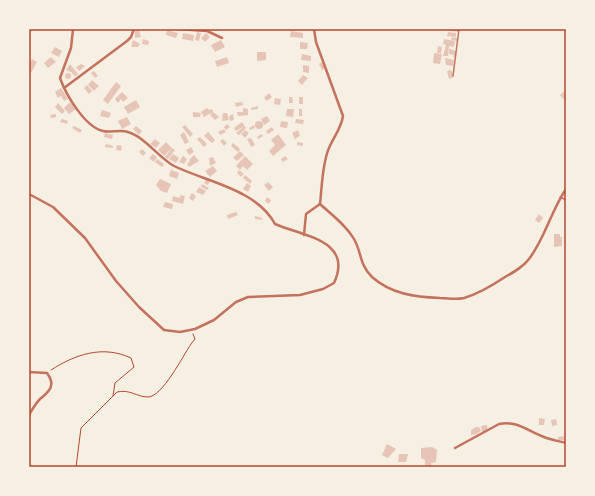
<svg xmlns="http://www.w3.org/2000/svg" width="595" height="496" viewBox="0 0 595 496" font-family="Overpass,sans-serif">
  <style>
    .building { fill: #e6c5b7 }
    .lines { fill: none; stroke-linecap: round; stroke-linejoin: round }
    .path { stroke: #b5482f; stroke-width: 1 }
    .service { stroke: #c5725c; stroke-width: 1.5 }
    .minor { stroke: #c5725c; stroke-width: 2.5 }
    .neatline { fill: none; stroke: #b5482f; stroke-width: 1.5 }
  </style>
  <rect width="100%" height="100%" fill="#f6efe4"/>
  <!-- building -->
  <g class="building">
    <rect x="212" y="29" width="8" height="2"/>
    <path d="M446 29H459L458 32 446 30Z"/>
    <path d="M139 30 141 37 135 38V31Z"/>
    <path d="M167 30 178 33 176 38 166 35Z"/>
    <path d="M291 31 303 33V38L290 37Z"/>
    <path d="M197 32 201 33 199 41 195 40Z"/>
    <path d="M448 32 456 33V37L447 36Z"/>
    <path d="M183 33 194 35 193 41 182 39Z"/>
    <path d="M206 33 210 37 205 42 201 38Z"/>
    <path d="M452 37 457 38V41L451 40Z"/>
    <path d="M143 39 149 41 148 45 142 44Z"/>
    <path d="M444 39 455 41 454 47 449 46 448 56H443L446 45 443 44Z"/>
    <path d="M133 40 140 44 138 47H131Z"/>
    <path d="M221 40 225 47 215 52 211 45Z"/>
    <path d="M300 42 308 43 307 49H300Z"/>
    <path d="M438 46 442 47 441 53H437Z"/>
    <path d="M55 47 62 51 59 57 51 53Z"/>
    <path d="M449 49 456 51V57H453L454 55 449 54Z"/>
    <path d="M257 52H266V60L257 61Z"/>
    <path d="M434 53 442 54 440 64 433 63Z"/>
    <path d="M302 54 311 56V61L301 60Z"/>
    <path d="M51 57 56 62 48 68 44 63Z"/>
    <path d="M227 57 229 63 217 67 215 61Z"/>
    <path d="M445 58 454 60 453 66 446 65Z"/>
    <path d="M32 59 37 62 31 73 29 72V65Z"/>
    <path d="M322 62 325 68 322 70 319 64Z"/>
    <path d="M70 64 78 74 75 76 71 72 66 70Z"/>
    <path d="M81 64 85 66 79 71 76 67Z"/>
    <path d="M303 65 309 66V73L303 72Z"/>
    <path d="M451 70 454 77 449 79 447 71Z"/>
    <path d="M94 71 98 76 95 78 91 73Z"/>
    <circle cx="68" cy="76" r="3"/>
    <path d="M303 75 308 78 302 85 298 81Z"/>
    <path d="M92 80 99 86 94 91 88 85Z"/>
    <path d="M116 82 121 86 108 104 103 100Z"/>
    <path d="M87 85 92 91 89 94 84 88Z"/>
    <path d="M61 88 68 99 64 101 61 96 58 98 55 92Z"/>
    <path d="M566 90V100L565 101 560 95Z"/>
    <path d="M122 92 128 98 123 102 121 99 118 103 115 99Z"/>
    <path d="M269 93 272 97 267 101 264 98Z"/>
    <path d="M289 97H292L293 103H289Z"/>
    <rect x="299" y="97" width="4" height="7"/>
    <path d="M275 98 281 99 280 105 274 104Z"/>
    <path d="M136 100 140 107 128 114 124 107Z"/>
    <path d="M70 102 76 109 69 114 64 108Z"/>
    <path d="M242 102 243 105 236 107 235 103Z"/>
    <path d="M58 103 65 111 62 114 55 107Z"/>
    <path d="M258 106V109L251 110V108Z"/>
    <path d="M207 108 209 110 212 109 213 112 204 117 201 112Z"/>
    <path d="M243 108 248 109V115L238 116 237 112H243Z"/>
    <path d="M287 109H294L293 117 286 116Z"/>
    <rect x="299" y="109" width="3" height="7"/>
    <path d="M102 110 111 113 109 118 100 116Z"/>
    <path d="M193 112 201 113 200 117H193Z"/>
    <path d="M213 112 219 117 215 120 210 115Z"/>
    <path d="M223 113H227L229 120 222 121Z"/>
    <path d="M56 114V117L51 118 50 115Z"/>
    <path d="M233 114 234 120 230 121 229 116Z"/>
    <path d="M267 116 270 121 264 125 261 119Z"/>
    <path d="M127 117 131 124 122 129 118 121Z"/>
    <path d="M62 119 68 121 67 124 60 122Z"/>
    <path d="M296 119 304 120 303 124 295 123Z"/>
    <path d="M281 121 288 122 287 128 280 127Z"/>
    <circle cx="259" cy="125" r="4"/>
    <path d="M242 122 246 128 239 135 236 133 244 126 236 131 234 128Z"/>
    <path d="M227 124 230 127 226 130 224 127Z"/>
    <path d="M185 125 193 134 190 137 182 127Z"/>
    <path d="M254 125 255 128 250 130 249 128Z"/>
    <path d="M74 126 82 130 80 133 72 128Z"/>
    <path d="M136 126 142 131 139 135 133 129Z"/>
    <path d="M272 127 274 130 268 134 266 131Z"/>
    <path d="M224 129 226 132 220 135 218 132Z"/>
    <path d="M245 130 249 133 245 138 241 134Z"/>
    <path d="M298 130 300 136 295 139 292 133Z"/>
    <path d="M184 132 189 142 185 144 180 135Z"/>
    <path d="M208 132 215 140 212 143 204 136Z"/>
    <path d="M105 133 113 135 112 139 104 137Z"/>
    <path d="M261 134 263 136 258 139 257 137Z"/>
    <path d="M278 134 286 145 273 156 269 151 275 145 271 140Z"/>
    <path d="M200 137 207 144 204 147 197 139Z"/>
    <path d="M251 138 255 145 251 147 247 139Z"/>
    <path d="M155 139 160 143 156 148 150 144Z"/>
    <path d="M223 139 227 143 224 146 220 141Z"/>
    <path d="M166 142 172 148 164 156 158 150Z"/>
    <path d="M297 142 303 143V146L297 145Z"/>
    <path d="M233 143 240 149 238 152 231 146Z"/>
    <path d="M106 144 113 146V148L105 147Z"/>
    <path d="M117 145 122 146 121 151 116 150Z"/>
    <path d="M191 147 194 152 189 155 186 150Z"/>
    <path d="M172 148 175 150 168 159 165 157Z"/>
    <path d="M142 149 146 153 143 156 139 152Z"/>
    <path d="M240 151 244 155 237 161 233 158Z"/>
    <path d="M153 154 157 157 154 162 149 158Z"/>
    <path d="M173 154 179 158 176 163 169 159Z"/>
    <path d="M194 155 199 161 189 167 187 164 190 161 189 160Z"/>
    <path d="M183 156 187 159 184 164 179 162Z"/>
    <path d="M245 156 253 164 247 170 243 166 240 170 236 166Z"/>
    <path d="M285 156 288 159 283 162 281 159Z"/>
    <path d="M213 157 216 163 210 166 209 158Z"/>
    <path d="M157 159 164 164 162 167 155 162Z"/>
    <path d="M213 166 217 171 210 177 205 171Z"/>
    <path d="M171 170 179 173 177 179 169 176Z"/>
    <path d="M239 170 244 174 241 177 237 173Z"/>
    <path d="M245 175 252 181 250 184 243 178Z"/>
    <path d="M160 179 171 184 167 193 161 191 156 185Z"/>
    <path d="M206 179 210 181 208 185 204 183Z"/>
    <path d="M268 182 273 187 269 191 264 185Z"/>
    <path d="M247 183 251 186 248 192 243 189Z"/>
    <path d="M202 184 209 188 207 190 201 187Z"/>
    <path d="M199 187 206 191 203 195 196 192Z"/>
    <path d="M192 193 196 196 193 201 189 198Z"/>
    <path d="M180 195 185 196 183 204 172 201 173 196 180 198Z"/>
    <path d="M267 197 271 200 269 204 265 201Z"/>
    <path d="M165 202 173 204 172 209 163 207Z"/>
    <path d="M236 212 238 215 228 219 227 215Z"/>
    <path d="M539 214 543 218 539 223 535 220Z"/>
    <path d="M255 216 262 218V220L255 219Z"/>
    <path d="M554 234H560V237H562V246L554 247Z"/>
    <path d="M539 418 545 419 544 425H539Z"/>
    <path d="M556 419 557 425 552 426 551 420Z"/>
    <path d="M487 425 488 431 482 432 481 426Z"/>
    <path d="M476 427H479L481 431 477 434 471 435V430Z"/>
    <path d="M564 436V440H558V437Z"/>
    <path d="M387 444 396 449 388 458 382 455Z"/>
    <path d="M432 447 437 450 436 462 431 463 432 467H425V460L421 458V448Z"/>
    <path d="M399 454H408L406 462H398Z"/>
  </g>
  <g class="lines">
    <!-- path -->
    <g class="path">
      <path d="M51 370C76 354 103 345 131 358L134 367 115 383 113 396"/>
      <path d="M76 467 81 428 117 392C130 389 137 397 148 397 162 397 183 356 191 344L195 339 193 334"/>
    </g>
    <!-- service -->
    <g class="service">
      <path d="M453 76 459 29"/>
      <path d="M560 197 566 200"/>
    </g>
    <!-- minor -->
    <g class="minor">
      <path d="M177 29 207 31 222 38"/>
      <path d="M314 29 316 42 343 116C341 129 334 136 329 148 322 164 322 187 320 204"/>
      <path d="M64 88 127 41 131 37 134 29"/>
      <path d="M29 194 53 207 85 238 116 281 139 307 164 330 180 332 195 329 214 320 236 302 248 297 300 295 323 289 334 283C354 240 302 236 275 224 256 189 207 182 174 166 158 157 145 137 128 132 120 129 111 133 103 131 85 127 66 95 60 78L71 48 73 29"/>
      <path d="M320 204C332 215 346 225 354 239 362 253 359 264 372 277 391 294 415 297 440 298 448 298 456 300 464 298 478 294 493 285 505 277 514 272 523 267 529 259 545 238 551 211 566 189"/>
      <path d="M304 235 306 214 320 204"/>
      <path d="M29 372 47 373C56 385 50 391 40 399 35 404 32 410 29 415"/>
      <path d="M455 448 499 424C516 420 528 431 544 437 551 440 559 441 566 443"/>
    </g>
  </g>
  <!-- border -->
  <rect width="595" height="496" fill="none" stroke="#f6efe4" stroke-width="60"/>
  <rect x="30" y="30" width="535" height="436" class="neatline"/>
</svg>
